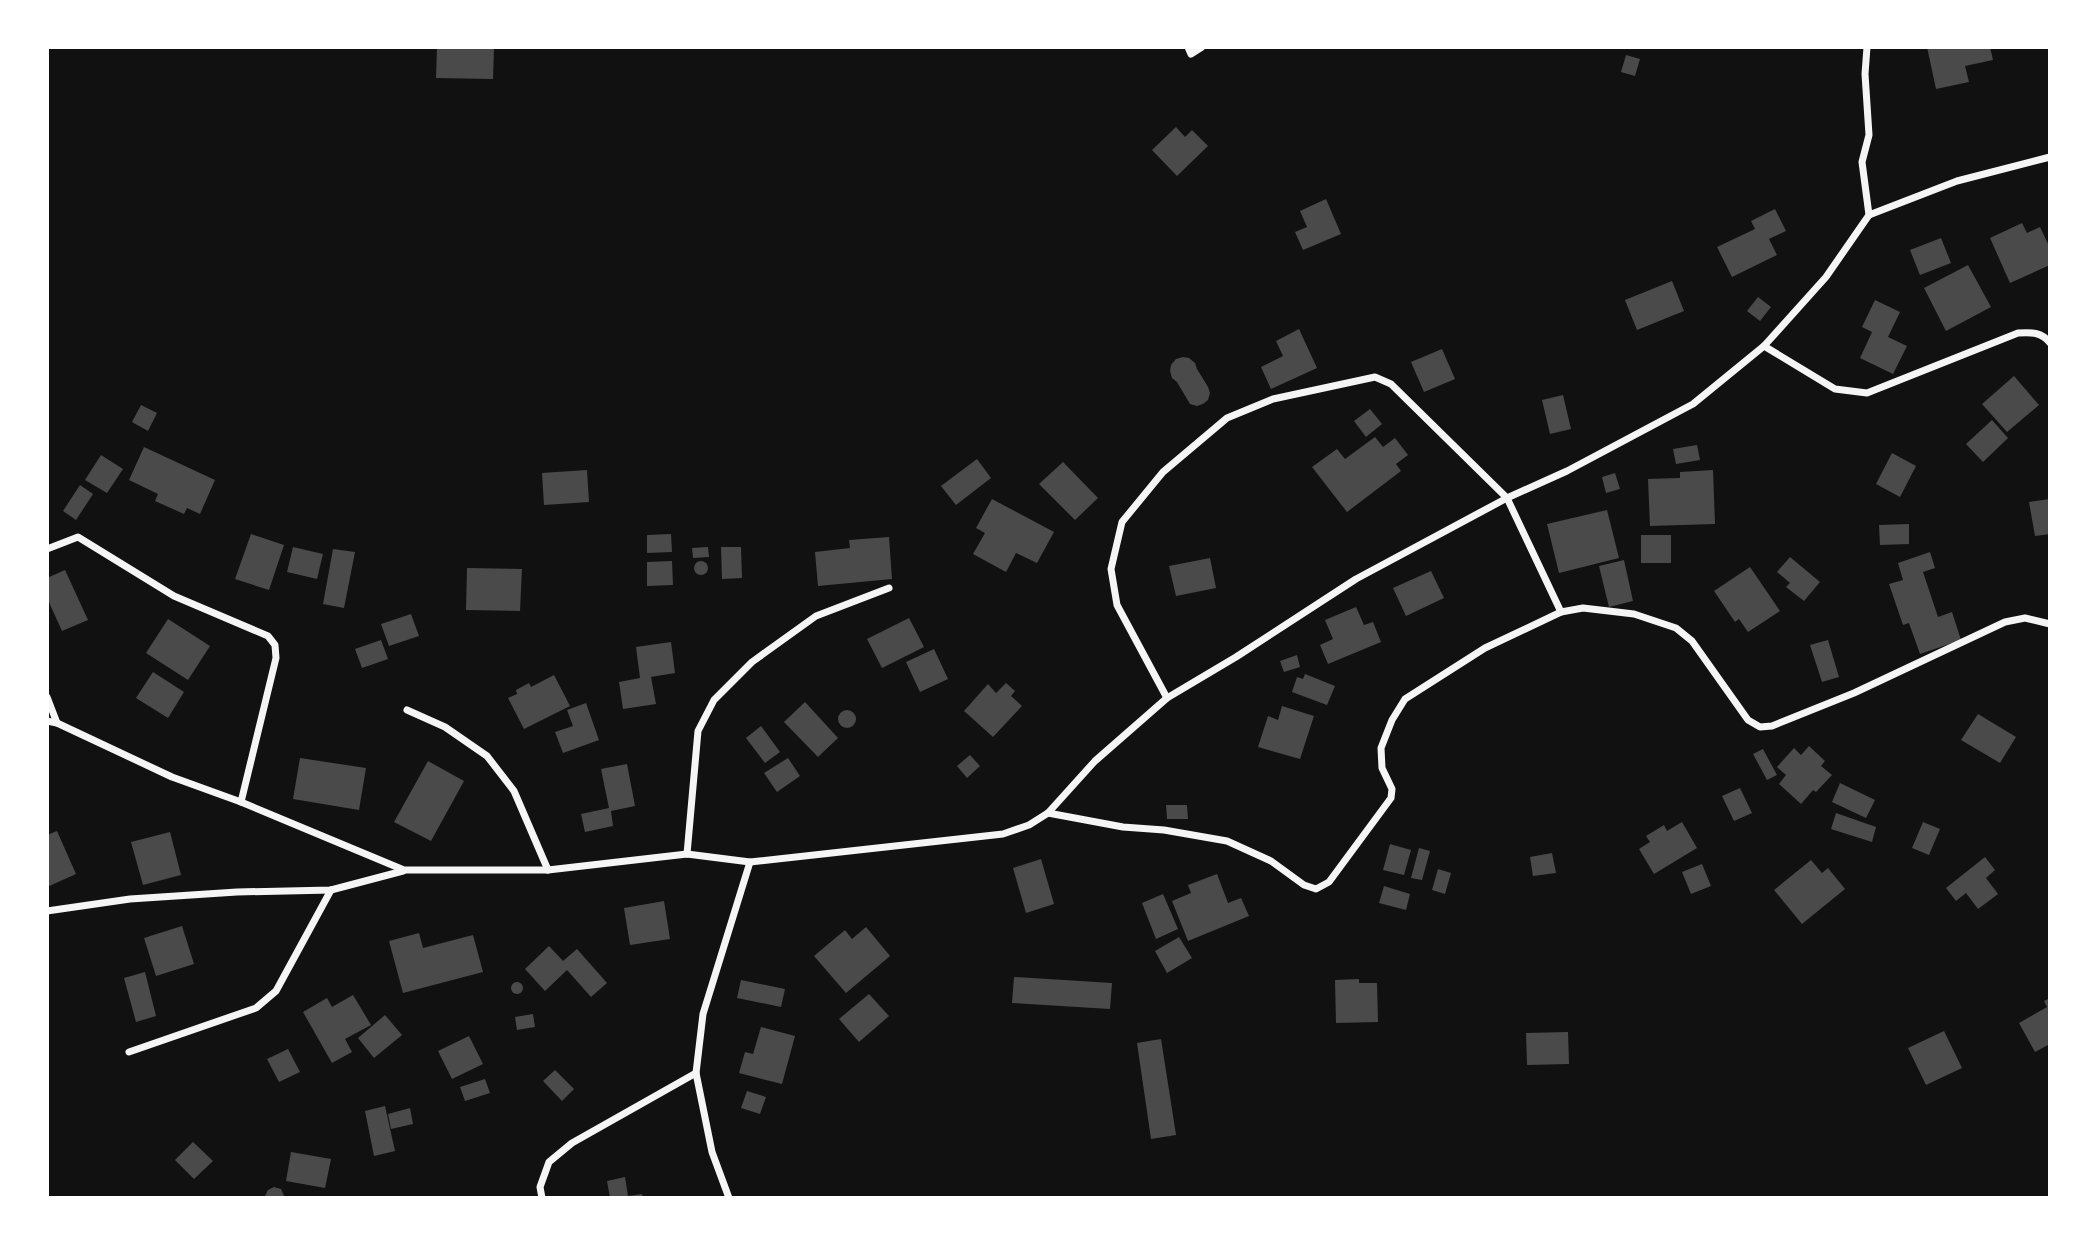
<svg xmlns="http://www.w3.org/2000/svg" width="2097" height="1245" viewBox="0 0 2097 1245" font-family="Inter,sans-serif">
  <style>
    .building { fill: #4a4a4a }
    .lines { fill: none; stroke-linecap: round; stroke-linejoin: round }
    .minor { stroke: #f5f5f5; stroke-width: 7 }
  </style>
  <rect width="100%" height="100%" fill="#111"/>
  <!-- building -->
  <g class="building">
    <path d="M437 47H494L493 79 436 78Z"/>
    <path d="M1927 47H1990L1993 60 1965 66 1969 82 1936 89Z"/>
    <path d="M1626 55 1640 59 1635 76 1621 72Z"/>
    <path d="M1176 127 1185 137 1192 130 1208 146 1177 176 1152 150Z"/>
    <path d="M1326 199 1341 234 1303 250 1295 232 1307 227 1300 211Z"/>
    <path d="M1775 209 1786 231 1769 239 1777 255 1732 277 1717 247 1755 229 1751 221Z"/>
    <path d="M2022 223 2027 233 2040 227 2050 248V265L2010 283 1990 238Z"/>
    <path d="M1941 238 1951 263 1920 275 1910 250Z"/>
    <path d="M1968 265 1991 307 1946 331 1924 288Z"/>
    <path d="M1672 281 1684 311 1637 330 1625 300Z"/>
    <path d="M1758 297 1771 307 1760 321 1747 311Z"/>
    <path d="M1875 300 1900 312 1888 337 1907 346 1893 374 1860 358 1872 332 1862 327Z"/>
    <path d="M1299 329 1317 368 1271 389 1261 367 1283 356 1276 341Z"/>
    <path d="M1442 349 1455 379 1424 392 1411 362Z"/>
    <path d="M1183 357 1189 358 1195 363 1197 369 1208 387 1210 393 1208 400 1203 404 1197 406 1190 404 1177 382 1172 378 1170 371 1171 365 1176 359Z"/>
    <path d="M2014 376 2039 405 2007 432 1982 404Z"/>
    <path d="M1563 395 1571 429 1550 434 1542 400Z"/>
    <path d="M141 405 157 413 148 431 132 422Z"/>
    <path d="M1370 409 1382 424 1366 437 1354 421Z"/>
    <path d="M1992 420 2008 438 1983 462 1966 444Z"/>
    <path d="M1375 437 1383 447 1395 438 1408 455 1396 464 1401 471 1347 512 1312 467 1337 449 1345 459Z"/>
    <path d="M1697 445 1700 460 1676 464 1673 449Z"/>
    <path d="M144 447 215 480 200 514 187 508 184 514 155 501 158 494 129 480Z"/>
    <path d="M1892 453 1916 466 1900 497 1876 484Z"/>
    <path d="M101 455 123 469 107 493 85 480Z"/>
    <path d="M977 459 991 478 956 505 941 486Z"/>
    <path d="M1063 462 1098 498 1075 520 1039 484Z"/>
    <path d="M587 470 589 502 544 505 542 473Z"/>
    <path d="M1713 470 1715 524 1650 526 1648 479 1680 478V472Z"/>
    <path d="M1615 473 1620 489 1606 493 1602 477Z"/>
    <path d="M80 485 93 494 76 520 63 511Z"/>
    <path d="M992 499 1054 532 1037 563 1016 553 1006 572 973 554 985 533 976 528Z"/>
    <path d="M2050 499V534L2035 536 2029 502Z"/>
    <path d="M1607 510 1619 558 1559 573 1547 524Z"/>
    <path d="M1909 524V544L1880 545 1879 525Z"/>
    <path d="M251 534 284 545 269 590 235 579Z"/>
    <path d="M671 534 672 552 647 553V535Z"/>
    <rect x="1641" y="535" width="30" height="28"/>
    <path d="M889 537 892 579 818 586 815 552 850 548 849 540Z"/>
    <path d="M293 547 323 554 317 579 287 572Z"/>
    <path d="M708 547 709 557 693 558 692 548Z"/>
    <path d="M721 547H741L742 578 722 579Z"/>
    <path d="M333 549 355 552 344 608 323 604Z"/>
    <path d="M1930 552 1935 568 1923 572 1938 617 1952 612 1961 640 1920 654 1909 623 1903 625 1889 584 1903 580 1898 563Z"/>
    <path d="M1790 557 1820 582 1804 601 1786 587 1790 583 1777 572Z"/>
    <path d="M1210 558 1216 588 1176 596 1169 566Z"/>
    <path d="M1624 560 1633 601 1609 607 1599 566Z"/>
    <path d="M672 561 673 585 647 586V562Z"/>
    <circle cx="701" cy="568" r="7"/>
    <path d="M1750 567 1780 611 1748 632 1739 619 1735 622 1714 591Z"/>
    <path d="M467 568 522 569 520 611 466 610Z"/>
    <path d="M65 570 88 620 62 631 47 598V578Z"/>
    <path d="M1431 571 1444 598 1406 616 1393 588Z"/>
    <path d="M1356 607 1364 625 1373 622 1381 642 1328 664 1320 645 1333 639 1325 620Z"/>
    <path d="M411 614 419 636 389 646 381 624Z"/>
    <path d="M909 618 924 647 882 668 867 639Z"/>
    <path d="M168 619 210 646 188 680 146 653Z"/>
    <path d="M381 640 388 659 362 668 355 649Z"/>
    <path d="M1828 640 1839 677 1822 682 1810 645Z"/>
    <path d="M671 642 675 673 651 677 656 704 623 709 619 682 640 678 636 647Z"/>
    <path d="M934 649 948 679 920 692 906 662Z"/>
    <path d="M1297 655 1300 667 1284 672 1280 661Z"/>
    <path d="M153 672 184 692 168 718 136 698Z"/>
    <path d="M1305 674 1335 686 1327 705 1292 692 1297 677 1303 679Z"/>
    <path d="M554 675 570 706 524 729 508 698 517 694 516 690 529 683 531 687Z"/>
    <path d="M1006 683 1015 691 1011 696 1022 706 993 737 964 711 988 684 996 693Z"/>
    <path d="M805 702 838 738 818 757 784 722Z"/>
    <path d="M586 703 599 740 563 753 555 732 573 726 567 710Z"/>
    <path d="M1282 706 1314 716 1300 759 1258 747 1268 716 1278 720Z"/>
    <circle cx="847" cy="719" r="9"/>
    <path d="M1978 714 2016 737 2000 763 1961 740Z"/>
    <path d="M761 726 780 752 765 763 746 738Z"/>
    <path d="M1809 746 1825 761 1821 766 1832 775 1816 792 1813 790 1801 804 1779 784 1786 775 1777 767 1794 748 1801 755Z"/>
    <path d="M1763 749 1777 775 1767 780 1753 754Z"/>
    <path d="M970 755 980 766 967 778 957 766Z"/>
    <path d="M300 758 366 768 359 810 293 799Z"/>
    <path d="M788 758 800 776 777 792 764 773Z"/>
    <path d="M428 761 464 781 431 841 394 822Z"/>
    <path d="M627 764 635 806 611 811 613 826 585 832 581 814 609 808 601 769Z"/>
    <path d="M1840 783 1875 800 1866 818 1832 802Z"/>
    <path d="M1740 788 1752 813 1734 821 1722 796Z"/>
    <path d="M1166 805H1187L1188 819H1167Z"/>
    <path d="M1836 813 1876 827 1872 842 1831 829Z"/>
    <path d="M1682 822 1697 848 1654 874 1639 849 1650 842 1646 836 1664 825 1667 831Z"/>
    <path d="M1923 822 1940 829 1929 855 1912 848Z"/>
    <path d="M57 831 76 874 47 887V835Z"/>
    <path d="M170 832 181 875 143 885 131 842Z"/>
    <path d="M1390 844 1411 850 1404 875 1383 870Z"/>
    <path d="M1419 848 1430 851 1422 880 1411 878Z"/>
    <path d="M1552 853 1556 873 1533 876 1530 857Z"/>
    <path d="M1985 857 1995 870 1986 878 1998 894 1978 909 1966 893 1956 901 1946 888Z"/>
    <path d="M1041 859 1054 904 1026 913 1013 868Z"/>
    <path d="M1811 860 1822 873 1828 868 1845 889 1802 924 1774 890Z"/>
    <path d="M1702 864 1711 886 1691 894 1682 872Z"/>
    <path d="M1438 869 1451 873 1445 894 1432 890Z"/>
    <path d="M1217 874 1228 903 1241 898 1249 916 1188 941 1172 901 1191 893 1188 885Z"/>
    <path d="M1384 886 1410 894 1406 910 1379 903Z"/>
    <path d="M1163 894 1178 929 1156 939 1142 903Z"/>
    <path d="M664 901 670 939 630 945 624 908Z"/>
    <path d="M182 926 194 964 156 976 144 938Z"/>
    <path d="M866 927 890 956 846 993 814 956 845 930 852 939Z"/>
    <path d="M419 933 423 948 473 935 483 972 403 993 389 941Z"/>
    <path d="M1179 937 1192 958 1167 973 1155 951Z"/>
    <path d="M549 946 563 961 577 949 607 983 591 997 567 970 545 991 525 969Z"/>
    <path d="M145 972 156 1016 136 1022 124 978Z"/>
    <path d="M1014 977 1112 983 1110 1009 1012 1003Z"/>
    <path d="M1359 979V983H1377L1378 1022 1336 1023 1335 980Z"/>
    <path d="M741 980 785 989 781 1007 737 998Z"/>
    <circle cx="517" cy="988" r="6"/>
    <path d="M869 994 889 1016 859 1042 839 1019Z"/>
    <path d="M353 995 371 1025 345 1039 352 1052 332 1063 303 1012 327 998 332 1007Z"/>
    <path d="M2050 998V1044L2035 1052 2019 1023 2047 1007 2044 1001Z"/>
    <path d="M533 1014 535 1027 517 1030 515 1017Z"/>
    <path d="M385 1015 402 1035 374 1058 358 1038Z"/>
    <path d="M761 1027 795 1036 782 1084 739 1073 745 1052 753 1054Z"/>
    <path d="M1944 1031 1962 1068 1926 1085 1908 1048Z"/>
    <path d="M1568 1032 1569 1064 1527 1065 1526 1033Z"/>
    <path d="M469 1036 483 1064 452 1079 438 1051Z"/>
    <path d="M1161 1039 1176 1135 1151 1139 1137 1043Z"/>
    <path d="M288 1049 300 1072 279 1082 267 1059Z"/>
    <path d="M555 1070 574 1089 562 1101 543 1081Z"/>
    <path d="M485 1079 490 1093 465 1101 460 1087Z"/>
    <path d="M747 1091 766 1097 760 1114 741 1108Z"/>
    <path d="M385 1106 395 1151 374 1156 365 1111Z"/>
    <path d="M410 1108 413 1124 391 1129 388 1114Z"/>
    <path d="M193 1142 213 1161 194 1179 175 1160Z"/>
    <path d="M291 1152 331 1159 325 1188 286 1181Z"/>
    <path d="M625 1177 628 1196 642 1194 643 1198H610L607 1181Z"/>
    <path d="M274 1187 281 1189 285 1198H264L268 1190Z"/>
  </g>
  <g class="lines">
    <!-- minor -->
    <g class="minor">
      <path d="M1188 47 1191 54 1202 47"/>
      <path d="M1867 47 1865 74 1869 135 1862 162 1869 215"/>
      <path d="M1764 346 1835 389 1867 393 2018 333C2031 332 2042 332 2050 343"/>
      <path d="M47 549 78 537 174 596 268 636 275 645 276 658 241 802"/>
      <path d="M47 697 57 723"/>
      <path d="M1167 698 1117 605 1111 569 1122 522 1163 472 1227 418 1273 399 1375 377 1391 384 1507 498 1561 612"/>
      <path d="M407 710 445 727 487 756 514 791 548 870"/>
      <path d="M47 721 57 723 172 777 241 802 404 870H548L687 854 750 862 1003 834 1029 825 1048 813 1095 761 1167 698 1236 657 1356 579 1507 498 1567 471 1693 404 1764 346 1826 277 1869 215 1957 181 2050 157"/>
      <path d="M1048 813 1123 827 1164 830 1227 841 1271 861 1304 885 1316 889 1329 882 1391 798 1392 789 1382 768 1381 748 1392 720 1405 699 1485 648 1561 612 1583 608 1634 614 1676 628 1692 641 1748 720 1760 727 1772 726 1854 693 2005 622 2025 618 2050 624"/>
      <path d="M687 854 698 731 714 700 752 662 816 616 889 588"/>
      <path d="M47 911 130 899 237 892 331 890 403 871"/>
      <path d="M129 1052 256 1008 276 991 331 890"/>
      <path d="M542 1198 540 1187 549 1162 572 1143 696 1073"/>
      <path d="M729 1198 712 1152 696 1073 703 1014 750 862"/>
    </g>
  </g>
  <!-- border -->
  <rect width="2097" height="1245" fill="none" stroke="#ffffff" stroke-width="98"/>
</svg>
